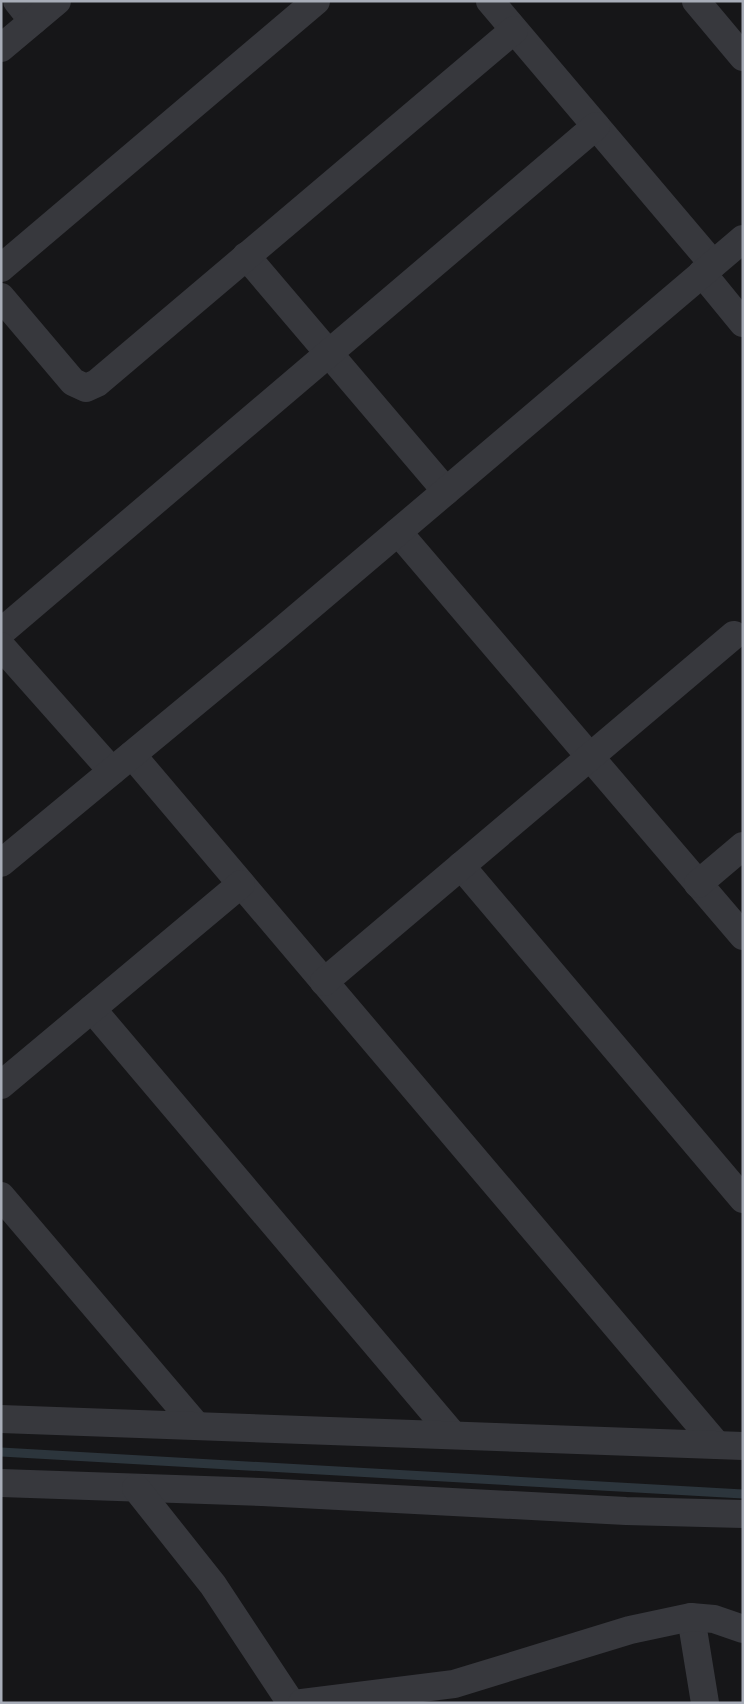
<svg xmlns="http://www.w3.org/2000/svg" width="744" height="1704" viewBox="0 0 744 1704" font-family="Quicksand,sans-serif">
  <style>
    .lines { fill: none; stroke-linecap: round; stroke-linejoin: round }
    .stream { stroke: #2c353c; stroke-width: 9 }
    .minor { stroke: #37383d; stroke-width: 28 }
    .tertiary { stroke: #37383d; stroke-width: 28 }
  </style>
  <rect width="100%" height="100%" fill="#161618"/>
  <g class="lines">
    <!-- stream -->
    <path class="stream" d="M1 1452 743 1494"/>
    <!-- minor -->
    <g class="minor">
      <path d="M17 1 33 21"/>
      <path d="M490 1 713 264"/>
      <path d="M696 1 743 57"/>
      <path d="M1 48 57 1"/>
      <path d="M246 256 446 491"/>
      <path d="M1 268 316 1"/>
      <path d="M702 273 743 323"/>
      <path d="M1 297 73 382 86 388 97 383 514 30"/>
      <path d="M398 532 743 936"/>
      <path d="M1 632 596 126"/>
      <path d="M1 646 112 771"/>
      <path d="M132 755 717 1445"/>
      <path d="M461 866 743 1199"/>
      <path d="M698 884 743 846"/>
      <path d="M324 982 734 635"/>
      <path d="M92 1009 453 1435"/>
      <path d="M1 1085 241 884"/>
      <path d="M1 1196 196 1425"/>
      <path d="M1 1419 743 1446"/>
      <path d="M1 1483 262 1492 626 1511 743 1514"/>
      <path d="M136 1488 213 1585 291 1703"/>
      <path d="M691 1617 705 1703"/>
      <path d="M302 1703 454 1684 630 1630 691 1617 714 1619 743 1629"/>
    </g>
    <!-- tertiary -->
    <path class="tertiary" d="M1 863 273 638 743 239"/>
  </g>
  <!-- border -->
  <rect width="744" height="1704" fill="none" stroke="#a8adb8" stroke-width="5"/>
</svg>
